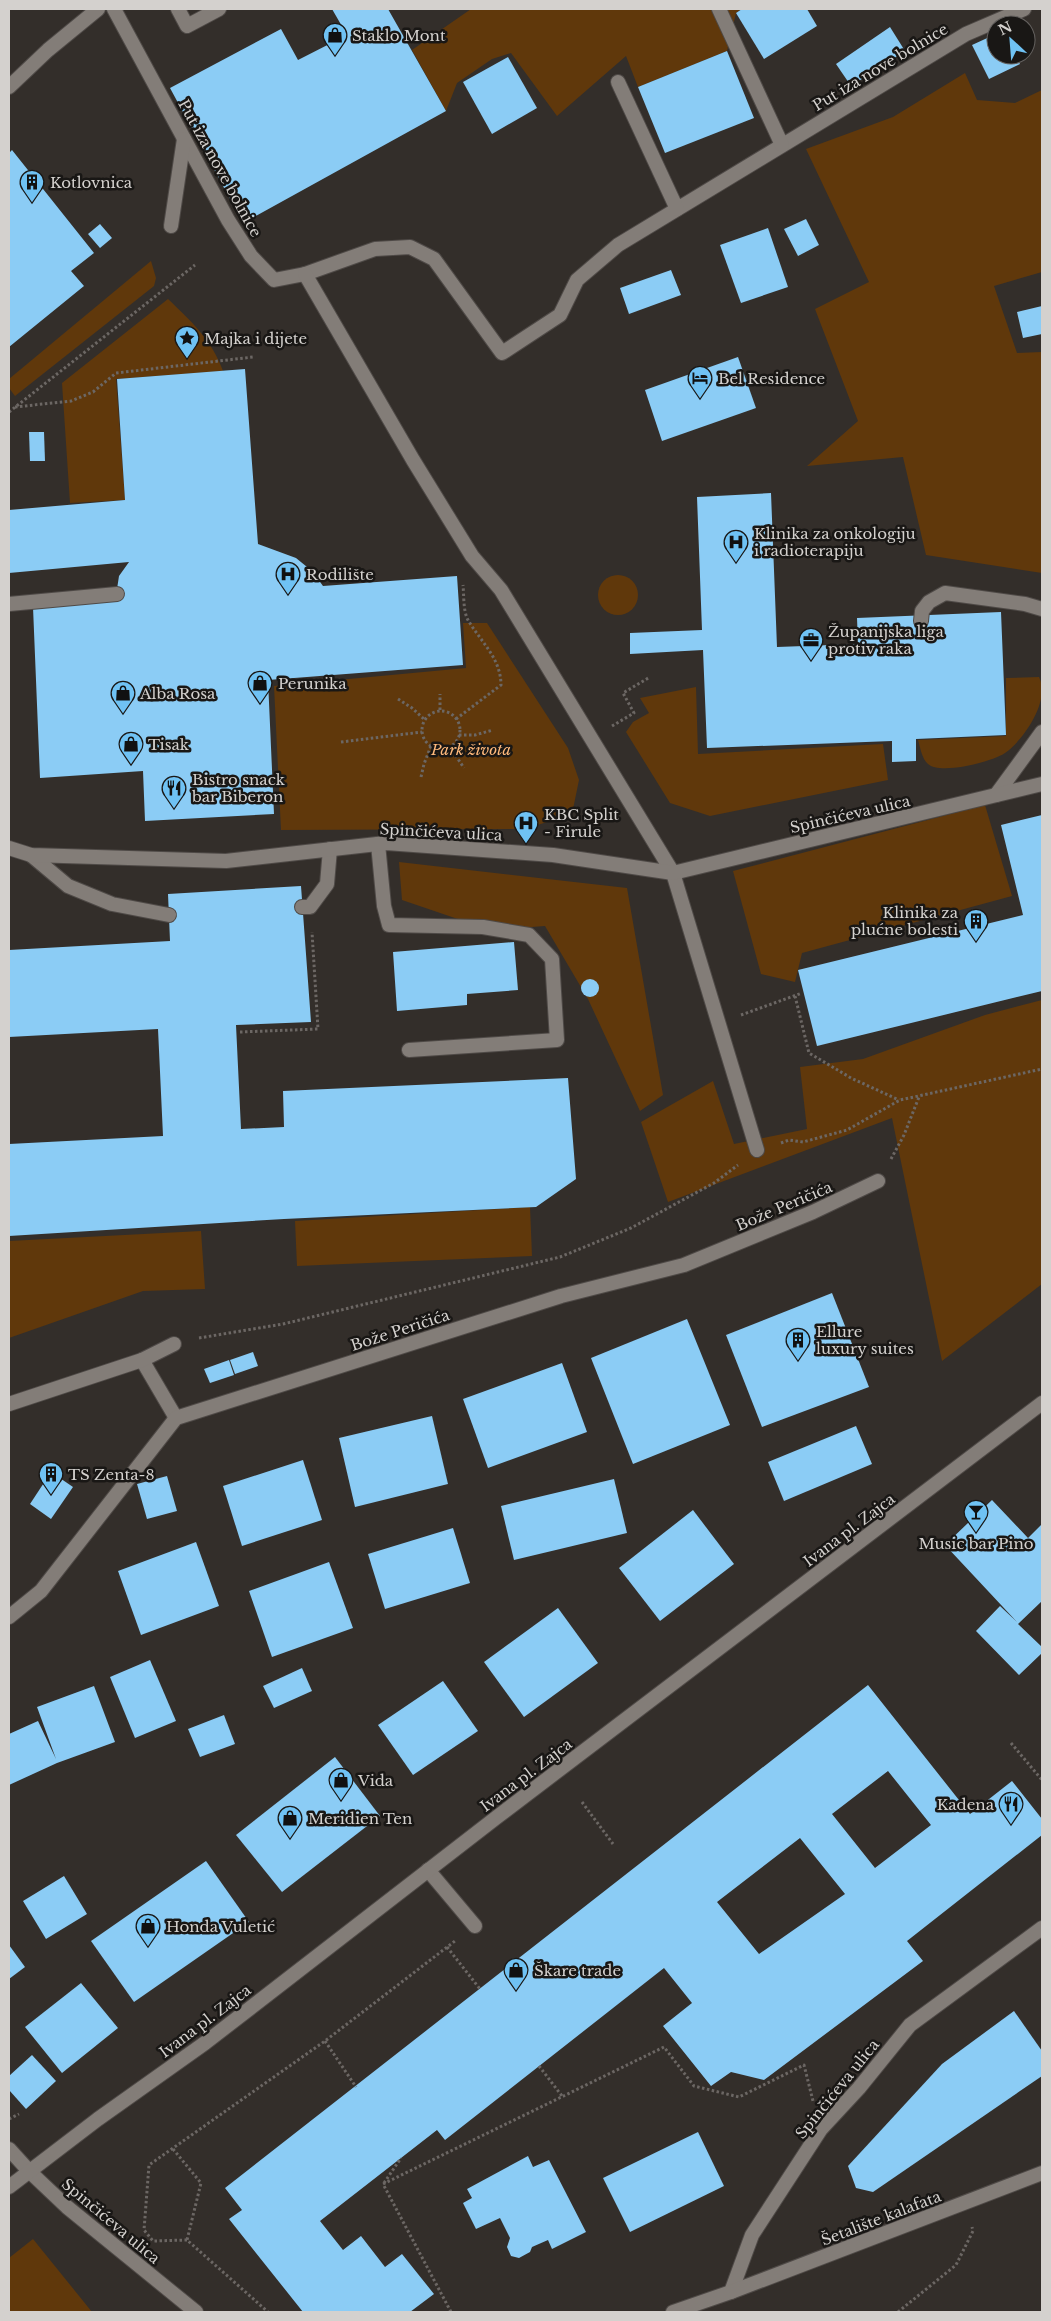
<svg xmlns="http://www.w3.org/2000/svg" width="1051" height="2321" viewBox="0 0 1051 2321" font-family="'Libre Baskerville',serif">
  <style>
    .green { fill: #60380b }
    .building { fill: #8bccf5; fill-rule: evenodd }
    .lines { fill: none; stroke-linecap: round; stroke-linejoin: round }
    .service-casing { stroke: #4f4a47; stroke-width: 16 }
    .minor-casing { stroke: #4f4a47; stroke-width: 16 }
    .tertiary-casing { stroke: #4f4a47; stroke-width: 16 }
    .path { stroke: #6c6764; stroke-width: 3; stroke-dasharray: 2.5 2.5; stroke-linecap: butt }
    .service { stroke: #837d78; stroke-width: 14 }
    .minor { stroke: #837d78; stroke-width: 14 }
    .tertiary { stroke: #837d78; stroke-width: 14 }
    .labels { text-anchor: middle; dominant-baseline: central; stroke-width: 5; stroke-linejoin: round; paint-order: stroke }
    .poi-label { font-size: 15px; fill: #d4d1ce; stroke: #191715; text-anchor: start }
    .street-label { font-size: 15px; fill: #d4d1ce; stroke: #191715 }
    .park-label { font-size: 15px; font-style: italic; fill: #ffba7c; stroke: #191715 }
  </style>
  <rect width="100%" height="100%" fill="#332e2a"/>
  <!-- green -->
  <g class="green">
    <path d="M471 9H742L736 13 727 51 638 87 626 56 557 116 511 53 492 59 457 83 446 111 412 50Z"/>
    <path d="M965 73 977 100 1015 103 1042 90V272L994 286 1017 353 1042 352V573L926 555 903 457 807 466 858 421 815 309 869 282 806 149 893 117Z"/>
    <path d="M151 261 156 278 154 286 15 396 9 388V379Z"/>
    <path d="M168 299C191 321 212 340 223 371L116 379 125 500 70 503 62 383Z"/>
    <circle cx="618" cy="595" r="20"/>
    <path d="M463 623H487L568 748 579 780 572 814 525 829 281 830 274 686 466 668Z"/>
    <path d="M1039 677C1051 700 1024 740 1005 753 992 762 940 775 928 764 922 759 920 747 918 740L1006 736V678Z"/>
    <path d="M696 687 698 754 883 744 888 780 710 816 670 803 626 732 633 722 649 713 640 698Z"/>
    <path d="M985 805 1012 896 802 953 795 982 761 974 733 871Z"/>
    <path d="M399 862 627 888 663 1095 640 1111 588 999 545 926 490 930 402 900Z"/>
    <path d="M1042 1000V1284L942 1361 892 1118 668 1202 641 1122 713 1081 734 1144 807 1129 800 1067 863 1059 985 1015Z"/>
    <path d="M530 1207 532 1256 297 1266 295 1221Z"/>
    <path d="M201 1231 205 1289 143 1291 9 1338V1241Z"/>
    <path d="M33 2239 92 2312H9V2258Z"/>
  </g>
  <!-- building -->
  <g class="building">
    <path d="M332 9H388L446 111 243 223 170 88 281 29 298 60 347 35Z"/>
    <path d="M742 9H807L817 26 764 59 736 13Z"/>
    <path d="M890 27 905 51 851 86 836 64Z"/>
    <path d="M996 34V55H1015L1020 64 989 79 972 45Z"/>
    <path d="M727 51 754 118 665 153 638 87Z"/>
    <path d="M508 57 537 108 492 134 463 82Z"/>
    <path d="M12 150 94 253 71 271 84 286 9 347V153Z"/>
    <path d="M806 219 819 245 798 256 784 229Z"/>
    <path d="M100 224 112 238 100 248 88 234Z"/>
    <path d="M768 228 788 287 741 303 720 245Z"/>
    <path d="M671 270 681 295 629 314 620 288Z"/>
    <path d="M1042 306V334L1023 338 1017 312Z"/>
    <path d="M738 357 756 408 662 441 645 390Z"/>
    <path d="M245 369 258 544 296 558 312 571 323 586 457 576 463 665 268 680 274 814 145 821 143 771 40 778 33 607 119 601 117 589 119 576 129 562 9 573V510L125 500 117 379Z"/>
    <path d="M29 432H44L45 461H30Z"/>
    <path d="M771 493 777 647 858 644 857 618 1001 612 1006 735 916 739V761L892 762V741L707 748 703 650 630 654V633L702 630 697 497Z"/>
    <path d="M1042 815V991L817 1046 798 970 1023 915 1001 825Z"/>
    <path d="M301 886 311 1022 236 1025 241 1129 284 1127 283 1091 568 1078 576 1179 536 1207 284 1219 9 1236V1144L163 1136 158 1029 9 1037V950L170 941 168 894Z"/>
    <path d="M514 942 518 990 467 994V1005L397 1011 393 952Z"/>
    <circle cx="590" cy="988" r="9"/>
    <path d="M832 1293 869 1387 762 1427 726 1335Z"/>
    <path d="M687 1319 730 1425 633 1464 591 1358Z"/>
    <path d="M253 1352 258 1366 235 1374 230 1360Z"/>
    <path d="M229 1360 234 1375 210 1383 204 1369Z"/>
    <path d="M562 1363 587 1432 488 1468 463 1399Z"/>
    <path d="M432 1416 448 1484 355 1507 339 1438Z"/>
    <path d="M856 1426 872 1464 784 1501 768 1462Z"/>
    <path d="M303 1460 322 1520 242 1546 223 1486Z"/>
    <path d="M51 1472 73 1487 51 1519 30 1504Z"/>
    <path d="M167 1476 177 1511 147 1519 137 1484Z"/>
    <path d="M614 1479 627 1533 514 1560 501 1506Z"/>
    <path d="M992 1500 1028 1538 1042 1524V1601L1018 1624 1042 1647V1653L1019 1675 976 1631 1000 1606 1017 1622 945 1545Z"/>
    <path d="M693 1510 734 1564 660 1621 619 1568Z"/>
    <path d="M453 1528 470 1583 385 1609 368 1554Z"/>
    <path d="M196 1542 219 1606 141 1635 118 1571Z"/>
    <path d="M329 1562 353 1628 272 1657 249 1591Z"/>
    <path d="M558 1608 598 1663 524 1717 484 1662Z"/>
    <path d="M150 1660 176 1721 135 1738 110 1677Z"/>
    <path d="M302 1668 312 1691 274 1708 263 1686Z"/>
    <path d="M443 1681 478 1731 413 1775 378 1725Z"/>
    <path d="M868 1685 970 1814 1012 1781 1042 1819V1835L907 1941 923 1961 764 2080 731 2072 711 2086 663 2026 692 2003 664 1968 445 2140 437 2130 320 2221 343 2250 361 2236 385 2267 402 2254 434 2294 410 2312H303L229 2219 242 2210 225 2188ZM888 1771 931 1825 875 1868 832 1814ZM800 1838 845 1894 759 1954 717 1902Z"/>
    <path d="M94 1686 115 1742 57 1763 9 1785V1734L38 1721 56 1759 37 1707Z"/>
    <path d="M224 1715 235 1744 200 1757 188 1729Z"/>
    <path d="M335 1757 380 1816 282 1892 236 1835Z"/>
    <path d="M206 1861 249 1922 134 2002 91 1941Z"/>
    <path d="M64 1876 87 1914 46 1939 23 1901Z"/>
    <path d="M9 1945 25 1967 9 1979Z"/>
    <path d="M81 1983 118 2028 62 2073 25 2027Z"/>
    <path d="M1014 2011 1042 2051V2076L873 2192 856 2188 848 2166 942 2064Z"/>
    <path d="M32 2055 56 2081 26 2109 9 2090V2076Z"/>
    <path d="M698 2132 724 2186 630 2232 603 2178Z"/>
    <path d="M528 2156 533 2167 549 2160 586 2232 552 2249 548 2240 532 2247 530 2252 519 2258 511 2256 507 2247 510 2238 500 2218 476 2229 463 2203 472 2198 467 2189Z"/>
  </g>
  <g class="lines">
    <!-- service casing -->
    <g class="service-casing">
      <g id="service">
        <path d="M114 9 228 220 251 256 274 280 305 274 375 249 410 247 434 259 502 353 560 315 577 280 618 245 966 34 1024 9"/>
        <path d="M178 9 187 26 219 9"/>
        <path d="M719 9 782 145"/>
        <path d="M618 82 677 209"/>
        <path d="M9 87 48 50 98 9"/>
        <path d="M171 226 184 139"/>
        <path d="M305 274 413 460 472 556 501 590 673 873 757 1150"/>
        <path d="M9 604 117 594"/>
        <path d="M921 621 922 611 929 602 945 593 1025 604 1042 609"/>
        <path d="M996 795 1042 732"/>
        <path d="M378 844 384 906 389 925 483 927 529 935 552 959 557 1040 409 1050"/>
        <path d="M31 855 68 886 112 904 169 915"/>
        <path d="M302 907H310L327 884 330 849"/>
        <path d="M142 1360 176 1418"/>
        <path d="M9 1404 142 1360 174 1344"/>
        <path d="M428 1870 475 1926"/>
      </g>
    </g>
    <!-- minor casing -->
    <g class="minor-casing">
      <g id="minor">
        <path d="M9 848 31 855 226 861 386 843 553 855 673 873 1042 784"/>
        <path d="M9 1617 41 1591 176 1418 561 1296 684 1265 813 1212 878 1181"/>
        <path d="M29 2171 67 2207 196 2312"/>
        <path d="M731 2292 752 2235 821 2129 859 2088 910 2025 1042 1928"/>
        <path d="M673 2312 731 2292 1042 2173"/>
      </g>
    </g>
    <!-- tertiary casing -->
    <g class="tertiary-casing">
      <g id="tertiary">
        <path d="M9 2149 29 2171"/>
        <path d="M9 2187 98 2119 205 2043 497 1817 1042 1403"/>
      </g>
    </g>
    <!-- path -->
    <g class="path">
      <path d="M15 407 71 401 93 392 116 373 253 357"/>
      <path d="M9 412 195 265"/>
      <path d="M398 699 412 708 425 720"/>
      <path d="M440 710V694"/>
      <circle cx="441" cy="730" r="19"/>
      <path d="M456 719 501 685C501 658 480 641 468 620 463 611 464 595 463 585"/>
      <path d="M612 726 634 713 623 693 650 677"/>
      <path d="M459 735H475L493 730"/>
      <path d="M341 742 422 732"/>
      <path d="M450 747 464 768"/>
      <path d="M421 777 424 764 431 746"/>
      <path d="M795 996 809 1053 851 1078 899 1100"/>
      <path d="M741 1015 802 993"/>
      <path d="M240 1032 318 1029 312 932"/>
      <path d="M781 1143 789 1140 803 1142 847 1130 900 1100 1042 1069"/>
      <path d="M891 1159 904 1135 919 1097"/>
      <path d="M199 1338 283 1324 560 1257 631 1228 714 1183 738 1165"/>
      <path d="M1011 1743 1042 1780"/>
      <path d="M582 1802 613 1844"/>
      <path d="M447 1947 480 1989"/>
      <path d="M325 2041 356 2087"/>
      <path d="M539 2066 562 2096"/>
      <path d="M9 2119 19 2114"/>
      <path d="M173 2149 201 2183 187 2240 268 2312"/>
      <path d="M384 2183 401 2158"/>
      <path d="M187 2240 153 2241 144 2230 149 2165 325 2041 455 1941"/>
      <path d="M451 2312 383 2184 664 2047 694 2086 739 2097 804 2065 813 2101"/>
      <path d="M898 2312 956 2265 973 2231 972 2227"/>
    </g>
    <!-- service -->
    <use href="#service" class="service"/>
    <!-- minor -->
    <use href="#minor" class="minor"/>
    <!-- tertiary -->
    <use href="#tertiary" class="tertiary"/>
  </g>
  <!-- icons -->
  <defs>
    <g id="shop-pin" transform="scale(1.25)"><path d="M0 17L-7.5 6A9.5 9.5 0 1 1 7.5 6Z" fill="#6fc2f4" stroke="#191715"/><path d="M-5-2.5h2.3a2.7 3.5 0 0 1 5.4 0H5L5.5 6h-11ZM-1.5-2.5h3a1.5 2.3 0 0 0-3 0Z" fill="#111"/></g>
    <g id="building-pin" transform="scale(1.25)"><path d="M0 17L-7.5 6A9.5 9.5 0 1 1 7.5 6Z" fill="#6fc2f4" stroke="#191715"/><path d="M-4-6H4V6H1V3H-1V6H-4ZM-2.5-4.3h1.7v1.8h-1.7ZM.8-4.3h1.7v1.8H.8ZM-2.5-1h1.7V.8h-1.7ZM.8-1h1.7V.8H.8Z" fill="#111"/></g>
    <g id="sight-pin" transform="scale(1.25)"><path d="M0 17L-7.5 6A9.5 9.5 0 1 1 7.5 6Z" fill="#6fc2f4" stroke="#191715"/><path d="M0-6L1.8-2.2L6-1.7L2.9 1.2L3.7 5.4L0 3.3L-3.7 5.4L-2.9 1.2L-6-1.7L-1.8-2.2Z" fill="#111"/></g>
    <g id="hotel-pin" transform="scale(1.25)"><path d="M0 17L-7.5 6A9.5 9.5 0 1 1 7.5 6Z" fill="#6fc2f4" stroke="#191715"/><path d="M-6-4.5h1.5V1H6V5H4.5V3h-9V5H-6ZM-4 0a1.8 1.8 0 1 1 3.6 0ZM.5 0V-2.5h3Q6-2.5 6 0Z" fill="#111"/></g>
    <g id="hospital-pin" transform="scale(1.25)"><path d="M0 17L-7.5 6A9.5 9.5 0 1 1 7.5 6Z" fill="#6fc2f4" stroke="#191715"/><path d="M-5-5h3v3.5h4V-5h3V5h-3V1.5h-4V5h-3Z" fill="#111"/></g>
    <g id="office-pin" transform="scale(1.25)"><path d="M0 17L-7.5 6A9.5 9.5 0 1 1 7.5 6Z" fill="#6fc2f4" stroke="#191715"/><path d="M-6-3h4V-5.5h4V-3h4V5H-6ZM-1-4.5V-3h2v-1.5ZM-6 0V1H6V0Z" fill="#111"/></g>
    <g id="restaurant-pin" transform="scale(1.25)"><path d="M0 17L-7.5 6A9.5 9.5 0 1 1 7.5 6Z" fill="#6fc2f4" stroke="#191715"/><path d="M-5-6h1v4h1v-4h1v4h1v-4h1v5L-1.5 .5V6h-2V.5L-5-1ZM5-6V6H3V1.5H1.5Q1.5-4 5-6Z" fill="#111"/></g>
    <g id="bar-pin" transform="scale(1.25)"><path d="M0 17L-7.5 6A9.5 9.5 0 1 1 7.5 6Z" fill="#6fc2f4" stroke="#191715"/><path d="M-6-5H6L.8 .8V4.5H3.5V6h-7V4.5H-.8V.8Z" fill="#111"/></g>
  </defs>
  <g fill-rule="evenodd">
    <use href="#shop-pin" x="335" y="35"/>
    <use href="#building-pin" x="32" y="182"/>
    <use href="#sight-pin" x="187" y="338"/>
    <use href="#hotel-pin" x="700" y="378"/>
    <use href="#hospital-pin" x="736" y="542"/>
    <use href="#hospital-pin" x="288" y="574"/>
    <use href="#office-pin" x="811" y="640"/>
    <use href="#shop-pin" x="260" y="683"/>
    <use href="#shop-pin" x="123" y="693"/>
    <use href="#shop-pin" x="131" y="744"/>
    <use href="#restaurant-pin" x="174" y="788"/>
    <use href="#hospital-pin" x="526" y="823"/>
    <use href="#building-pin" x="976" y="921"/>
    <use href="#building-pin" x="798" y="1340"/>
    <use href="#building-pin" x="51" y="1474"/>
    <use href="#bar-pin" x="976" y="1512"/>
    <use href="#shop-pin" x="341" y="1780"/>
    <use href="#restaurant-pin" x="1011" y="1804"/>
    <use href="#shop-pin" x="290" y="1818"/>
    <use href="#shop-pin" x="148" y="1926"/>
    <use href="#shop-pin" x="516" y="1970"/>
  </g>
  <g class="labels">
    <!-- poi labels -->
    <g class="poi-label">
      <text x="352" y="35">Staklo Mont</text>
      <text x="50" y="182">Kotlovnica</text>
      <text x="204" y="338">Majka i dijete</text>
      <text x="718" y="378">Bel Residence</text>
      <text x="754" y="533">Klinika za onkologiju<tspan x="754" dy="17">i radioterapiju</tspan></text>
      <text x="306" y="574">Rodilište</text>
      <text x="828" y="631">Županijska liga<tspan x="828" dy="17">protiv raka</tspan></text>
      <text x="278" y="683">Perunika</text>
      <text x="140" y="693">Alba Rosa</text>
      <text x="148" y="744">Tisak</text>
      <text x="192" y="779">Bistro snack<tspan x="192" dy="17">bar Biberon</tspan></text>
      <text x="544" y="814">KBC Split<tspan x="544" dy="17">- Firule</tspan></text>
      <text x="958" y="912" text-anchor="end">Klinika za<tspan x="958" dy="17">plućne bolesti</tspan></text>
      <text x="816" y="1331">Ellure<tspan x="816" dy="17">luxury suites</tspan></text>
      <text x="68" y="1474">TS Zenta-8</text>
      <text x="976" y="1543" text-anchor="middle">Music bar Pino</text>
      <text x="358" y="1780">Vida</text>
      <text x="994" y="1804" text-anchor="end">Kadena</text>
      <text x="308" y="1818">Meridien Ten</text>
      <text x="166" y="1926">Honda Vuletić</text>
      <text x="534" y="1970">Škare trade</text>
    </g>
    <!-- street labels -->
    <g class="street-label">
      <text transform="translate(880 67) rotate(-31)">Put iza nove bolnice</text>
      <text transform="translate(220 168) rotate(61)">Put iza nove bolnice</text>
      <text transform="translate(850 814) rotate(-13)">Spinčićeva ulica</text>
      <text transform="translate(441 832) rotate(3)">Spinčićeva ulica</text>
      <text transform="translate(784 1206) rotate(-23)">Bože Peričića</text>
      <text transform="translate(400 1330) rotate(-18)">Bože Peričića</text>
      <text transform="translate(849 1530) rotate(-37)">Ivana pl. Zajca</text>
      <text transform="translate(526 1775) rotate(-37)">Ivana pl. Zajca</text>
      <text transform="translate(205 2021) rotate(-37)">Ivana pl. Zajca</text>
      <text transform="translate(837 2089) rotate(-51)">Spinčićeva ulica</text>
      <text transform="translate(881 2218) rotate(-21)">Šetalište kalafata</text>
      <text transform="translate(111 2221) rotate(40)">Spinčićeva ulica</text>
    </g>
    <!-- park labels -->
    <g class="park-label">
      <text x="471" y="749">Park života</text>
    </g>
  </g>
  <!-- border -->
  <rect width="1051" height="2321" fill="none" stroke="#d4d1ce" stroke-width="20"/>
  <!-- north arrow -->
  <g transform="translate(1011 40) rotate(334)"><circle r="24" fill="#191715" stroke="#64615f"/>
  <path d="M0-4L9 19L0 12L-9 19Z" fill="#6fc2f4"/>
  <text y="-8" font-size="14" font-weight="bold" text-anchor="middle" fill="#d4d1ce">N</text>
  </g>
</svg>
